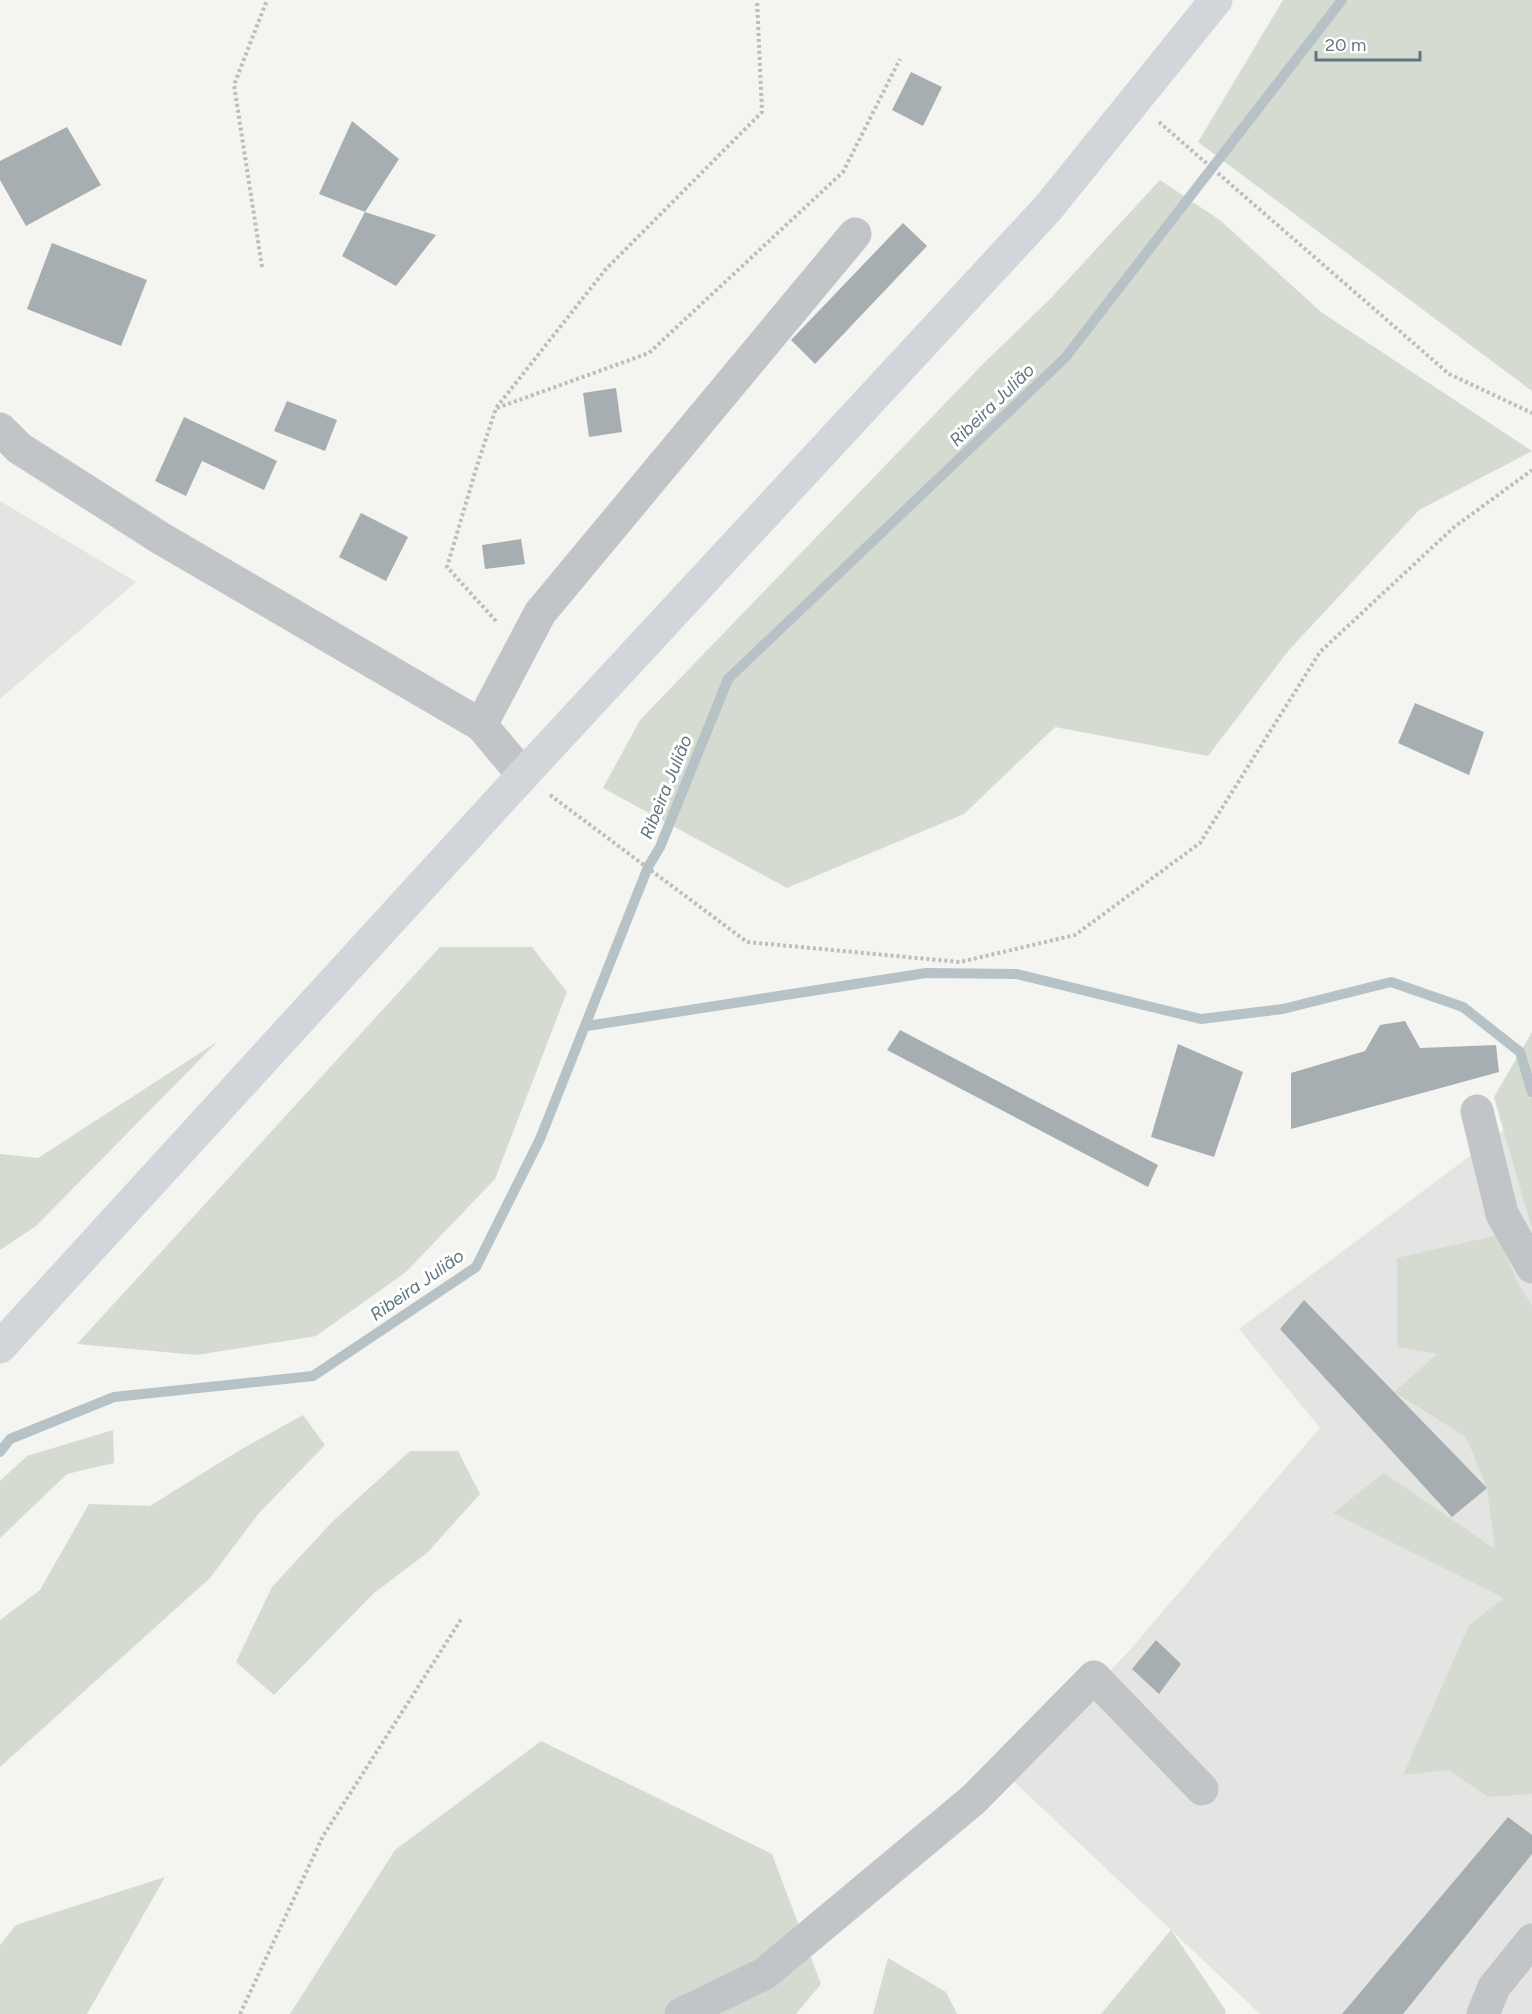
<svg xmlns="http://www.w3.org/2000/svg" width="1532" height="2014" viewBox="0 0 1532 2014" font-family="Figtree,sans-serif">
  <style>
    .built { fill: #e4e5e3 }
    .green { fill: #d5dbd1 }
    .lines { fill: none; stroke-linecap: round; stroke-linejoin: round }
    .stream { stroke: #b6c2c6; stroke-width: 10 }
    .building { fill: #a6aeb2 }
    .path { stroke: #bbbdbf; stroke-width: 4; stroke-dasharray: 3 3; stroke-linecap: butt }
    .minor { stroke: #c1c5c8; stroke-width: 33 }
    .major { stroke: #d1d6da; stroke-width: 33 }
    .labels { text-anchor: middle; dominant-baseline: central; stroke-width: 6; stroke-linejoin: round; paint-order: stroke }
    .water-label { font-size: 18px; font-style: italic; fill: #5f777e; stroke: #fff }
  </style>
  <rect width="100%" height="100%" fill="#f4f4f0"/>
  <!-- built -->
  <g class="built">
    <path d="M0 501 136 582 0 699Z"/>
    <path d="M1507 1128 1532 1155V2014H1260L1008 1776 1128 1652 1320 1428 1239 1329Z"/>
  </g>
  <!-- green -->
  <g class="green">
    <path d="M1283 0H1532V391L1198 142Z"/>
    <path d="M1160 180 1221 221 1321 312 1532 451 1419 510 1289 650 1208 756 1055 727 964 814 787 888 603 788 640 720 984 363 1051 298Z"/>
    <path d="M440 947H532L567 992 495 1179 406 1272 316 1336 197 1355 77 1344Z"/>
    <path d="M1532 1032V1229L1494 1097Z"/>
    <path d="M217 1042 36 1226 0 1250V1154L38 1158Z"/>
    <path d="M1497 1235 1519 1285 1532 1305V1794L1488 1797 1449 1770 1403 1775 1469 1625 1504 1598 1333 1513 1384 1473 1495 1549 1487 1488 1466 1437 1394 1392 1437 1354 1397 1347V1258Z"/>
    <path d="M303 1415 325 1445 259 1513 210 1578 0 1767V1620L40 1590 89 1504 150 1506 240 1450Z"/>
    <path d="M113 1430 114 1463 67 1474 0 1538V1481L27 1456Z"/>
    <path d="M410 1451H458L480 1494 427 1553 374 1593 274 1695 236 1662 272 1587 332 1522Z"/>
    <path d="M541 1741 772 1854 821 1984 796 2014H290L395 1850Z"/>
    <path d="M165 1877 87 2014H0V1945L16 1925Z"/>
    <path d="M1171 1930 1226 2011 1225 2014H1101Z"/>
    <path d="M888 1958 946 1992 957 2014H873Z"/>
  </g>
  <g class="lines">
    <!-- stream -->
    <g class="stream">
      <path d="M587 1026 926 973 1017 974 1201 1019 1283 1009 1391 982 1463 1007 1520 1052 1532 1092"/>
      <path d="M0 1452 10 1439 114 1397 313 1376 476 1267 540 1139 648 867 660 847 728 679 1065 358 1342 0"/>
    </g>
  </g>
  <!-- building -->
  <g class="building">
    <path d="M911 72 942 87 923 126 892 110Z"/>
    <path d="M352 121 399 159 365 212 436 235 396 286 342 256 365 212 319 194Z"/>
    <path d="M67 127 101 185 26 226 0 180V161Z"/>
    <path d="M903 223 927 246 815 364 791 340Z"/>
    <path d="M52 243 147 280 121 346 27 309Z"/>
    <path d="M616 388 622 432 589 437 583 393Z"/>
    <path d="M287 401 337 420 325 451 274 431Z"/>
    <path d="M184 417 277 461 264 490 202 461 186 496 155 481Z"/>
    <path d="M361 513 408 537 386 581 339 557Z"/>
    <path d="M521 539 525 564 485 569 482 545Z"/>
    <path d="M1415 703 1484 732 1469 775 1398 743Z"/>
    <path d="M1405 1021 1420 1048 1496 1045 1499 1072 1291 1129V1073L1365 1051 1380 1025Z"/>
    <path d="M900 1030 1158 1165 1148 1187 887 1050Z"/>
    <path d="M1178 1044 1243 1072 1214 1157 1151 1137Z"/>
    <path d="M1304 1300 1394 1392 1487 1488 1452 1517 1280 1329Z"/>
    <path d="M1156 1640 1181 1664 1159 1694 1132 1669Z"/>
    <path d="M1508 1817 1532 1835V1854L1403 2014H1342Z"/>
  </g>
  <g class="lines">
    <!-- path -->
    <g class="path">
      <path d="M1159 122 1449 374 1532 413"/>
      <path d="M262 267 234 85 267 0"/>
      <path d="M497 408 649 353 843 172 900 59"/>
      <path d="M496 621 447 567 476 469 496 408 606 269 762 112 757 0"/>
      <path d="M550 795 747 942 960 962 1075 935 1200 843 1320 652 1453 528 1532 470"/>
      <path d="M240 2014 323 1836 462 1618"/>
    </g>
    <!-- minor -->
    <g class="minor">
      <path d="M0 429 19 448 162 539 481 725 523 775"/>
      <path d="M481 725 540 613 855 234"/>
      <path d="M1477 1111 1502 1214 1532 1267"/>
      <path d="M681 2014 764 1974 974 1799 1094 1677 1202 1789"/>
      <path d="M1483 2014 1494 1987 1532 1940"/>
    </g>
    <!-- major -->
    <path class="major" d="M0 1347 523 775 1048 208 1216 0"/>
  </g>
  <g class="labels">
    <!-- water labels -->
    <g class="water-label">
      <text transform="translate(992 405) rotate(-44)">Ribeira Julião</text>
      <text transform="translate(666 787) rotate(-68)">Ribeira Julião</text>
      <text transform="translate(417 1285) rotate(-35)">Ribeira Julião</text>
    </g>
  </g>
  <!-- scale -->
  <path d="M1316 51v9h104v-9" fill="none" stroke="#637580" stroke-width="3"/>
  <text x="1325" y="51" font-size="18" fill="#637580" stroke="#ffffff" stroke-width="4.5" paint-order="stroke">20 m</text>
</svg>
